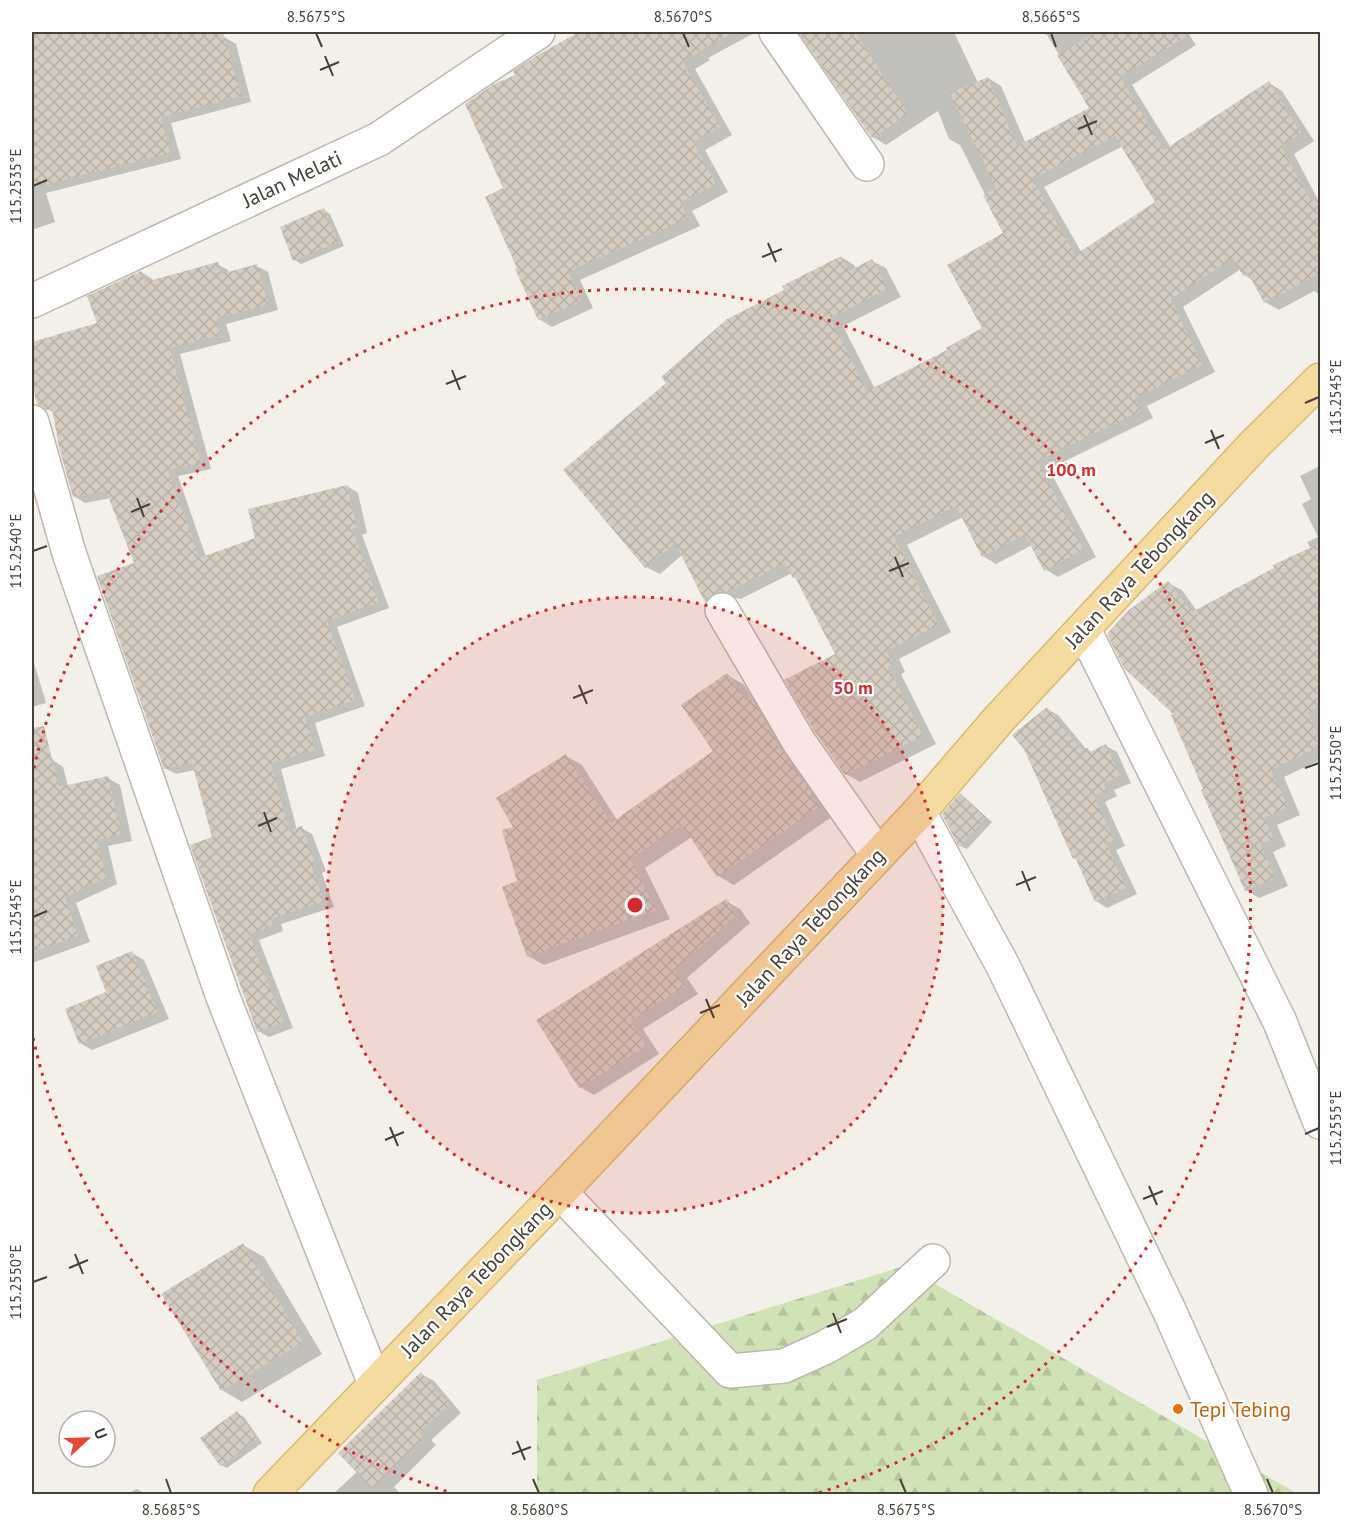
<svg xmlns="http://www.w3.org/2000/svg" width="1352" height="1526" viewBox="0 0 1352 1526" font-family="'PT Sans',sans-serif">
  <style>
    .forest { fill: url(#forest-firs) }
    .shadow { fill: #0003; fill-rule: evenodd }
    .building { fill: url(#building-cross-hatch); fill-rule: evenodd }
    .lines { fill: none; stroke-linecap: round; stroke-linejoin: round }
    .minor-casing { stroke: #beb8ad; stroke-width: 36 }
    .major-casing { stroke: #d8b972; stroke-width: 36 }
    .minor { stroke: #fff; stroke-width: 33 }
    .major { stroke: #f4dca1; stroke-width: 33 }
    .ticks { fill: none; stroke: #464138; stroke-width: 2 }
    .ring { fill: none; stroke: #d62828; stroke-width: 3; stroke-dasharray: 3 6 }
    .food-dot { fill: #e8710a; stroke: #fff; stroke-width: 2 }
    .labels { text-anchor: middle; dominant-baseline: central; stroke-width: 4.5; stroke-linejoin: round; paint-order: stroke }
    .street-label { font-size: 21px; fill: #464138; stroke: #fff }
    .food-label { font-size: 21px; fill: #c56008; stroke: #fff; text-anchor: start }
    .centre { fill: #d62828; stroke: #fff; stroke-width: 3 }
    .ring-label { font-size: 18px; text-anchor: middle; font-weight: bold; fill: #d62828; stroke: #fff; stroke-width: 4.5; stroke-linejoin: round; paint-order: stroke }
    .neatline { fill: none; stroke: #464138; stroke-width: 2 }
    .ticks-label { font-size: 15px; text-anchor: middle; fill: #464138 }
  </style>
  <defs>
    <pattern id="forest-firs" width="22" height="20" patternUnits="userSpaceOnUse" patternTransform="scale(1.5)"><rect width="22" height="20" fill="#cfe3b7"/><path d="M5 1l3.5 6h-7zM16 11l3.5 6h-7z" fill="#b3c49e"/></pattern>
    <pattern id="building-cross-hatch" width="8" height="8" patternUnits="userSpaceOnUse" patternTransform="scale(1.5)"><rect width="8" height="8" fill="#d4ccc0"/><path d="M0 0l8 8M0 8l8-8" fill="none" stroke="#b7b0a6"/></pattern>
  </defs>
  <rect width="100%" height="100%" fill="#f3f0ea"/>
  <!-- forest -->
  <path class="forest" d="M904 1266 1298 1494H537V1380Z"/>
  <!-- shadow -->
  <g class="shadow">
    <path d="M32 32H218L220 39 224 37 236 44 251 102 171 123 181 159 46 193 55 222 32 230Z"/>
    <path d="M582 32H756L708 58 710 60 695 69 732 135 705 150 728 192 692 211 700 226 580 280 593 308 552 327 539 319 519 268 505 189 517 75 537 57Z"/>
    <path d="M800 32H954L978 83 988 78 1001 86 1026 144 1091 108 1047 35 1039 32H1193L1189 34 1196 45 1132 85 1171 148 1269 83 1282 91 1314 141 1294 154 1318 200 1320 199V295L1314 291 1279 310 1265 302 1253 280 1244 275 1241 269 1183 307 1215 372 1147 406 1153 418 1049 469 1096 557 1058 577 1045 569 1032 545 996 564 983 556 963 517 907 545 951 632 899 659 905 672 901 674 936 744 860 782 846 774 837 654 797 579 792 573 741 599 736 598 727 601 719 609 706 601 682 555 660 574 646 567 786 291 841 257 854 265 856 269 872 261 886 268 901 297 843 326 875 389 949 351 984 329 1005 234 960 145 949 139 938 111 886 145 873 137ZM1123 146 1157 203 1082 253 1044 187Z"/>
    <path d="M324 210 330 214 344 246 301 264 295 260Z"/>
    <path d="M217 264 228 270 229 273 257 266 268 272 278 310 226 324 231 341 180 354 211 469 178 476 206 557 256 539 347 486 358 493 367 533 362 535 389 608 337 627 365 706 315 723 325 756 281 769 297 830 301 828 312 834 326 871 322 873 334 907 281 924 283 931 259 940 293 1028 269 1037 258 1031 214 838 195 770 176 774 165 768 135 564 111 498 85 503 74 496 54 413 38 403 32 380V344L99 324 141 272 152 279 153 282Z"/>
    <path d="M1320 466V760L1284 777 1300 815 1277 825 1286 846 1273 852 1288 886 1259 898 1246 890 1205 790 1168 583 1182 590 1197 611 1311 549 1307 542 1318 537 1302 504 1311 499 1300 476Z"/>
    <path d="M32 662 34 663 46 703 32 707Z"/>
    <path d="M727 675 743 684 754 700 766 707 833 816 734 885 718 876 692 837 645 868 670 919 544 965 528 956 519 882 516 828 566 756 582 765 617 820 715 751Z"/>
    <path d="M1047 709 1058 715 1087 750 1092 752 1106 746 1117 752 1131 783 1114 790 1117 796 1105 802 1125 846 1116 850 1137 894 1107 908 1096 901 1078 860 1074 858Z"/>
    <path d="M40 751 63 767 68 786 108 778 120 785 132 841 108 846 117 884 76 903 90 942 32 963V754Z"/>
    <path d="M960 795 992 822 967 849 960 846 943 815Z"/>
    <path d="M726 901 740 909 750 923 687 978 698 994 643 1029 659 1054 594 1095 580 1087 538 1020Z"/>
    <path d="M132 953 144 960 169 1019 92 1050 80 1043Z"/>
    <path d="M243 1245 264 1257 322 1354 242 1402 222 1390Z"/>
    <path d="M421 1374 434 1381 461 1413 431 1440 436 1445 394 1487 401 1494H333L358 1471Z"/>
    <path d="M237 1413 244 1417 262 1443 227 1468 221 1465Z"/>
    <path d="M137 1489 146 1494H126Z"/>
  </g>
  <!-- building -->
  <g class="building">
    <path d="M32 32H223L241 96 161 117 170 153 32 188Z"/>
    <path d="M579 32H734L682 61 720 127 693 142 716 184 680 203 688 218 568 272 581 301 538 320 515 269 517 268 485 197 503 188 465 104 494 84 515 75 513 71 536 56Z"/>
    <path d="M798 32H855L908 114 872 138Z"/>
    <path d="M1097 32H1193L1120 77 1164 150 1269 81 1301 133 1281 146 1311 202 1320 197V273L1264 303 1248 273 1243 276 1233 258 1171 299 1202 365 1135 398 1141 411 1037 461 1084 549 1044 571 1025 535 982 557 956 506 894 537 938 625 886 651 893 664 888 667 923 736 845 775 815 732 784 680 835 654 795 577 793 578 785 563 727 592 721 591 713 594 705 602 675 543 645 568 563 470 666 383 661 377 727 319 784 290 782 286 841 256 849 271 872 259 888 289 830 318 867 391 947 350 946 348 982 328 947 265 1003 233 983 195 996 188 950 93 988 77 1017 146 1089 108 1057 55ZM1115 136 1155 202 1075 255 1032 179Z"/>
    <path d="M324 208 338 242 293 261 280 227Z"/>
    <path d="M218 262 221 274 257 264 268 304 216 319 221 335 170 348 201 463 168 470 199 558 255 538 248 509 347 485 357 528 352 529 379 602 327 621 355 700 305 717 315 750 271 763 289 831 302 826 316 865 312 867 324 901 271 919 273 925 249 934 283 1022 257 1032 190 845 212 837 192 763 164 769 97 576 134 563 106 491 73 497 59 447 52 409 46 410 37 404 32 385V342L97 323 87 296 141 271 145 282Z"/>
    <path d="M1320 543V706L1308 712 1320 739V746L1271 770 1288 807 1265 818 1274 839 1260 844 1275 878 1245 891 1201 790 1203 789 1171 715 1173 714 1124 668 1107 634 1129 610 1168 581 1192 612 1274 568 1273 565Z"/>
    <path d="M727 673 745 699 751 697 783 752 811 792 810 793 819 807 717 877 682 825 630 859 656 910 527 957 502 887 517 881 502 830 513 827 496 798 566 754 611 823 713 751 681 705Z"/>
    <path d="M1047 707 1082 750 1088 748 1090 752 1106 744 1120 776 1104 784 1107 790 1094 796 1114 840 1106 843 1126 888 1095 902 1075 857 1073 859 1024 749 1012 735Z"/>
    <path d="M44 726 59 787 108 776 121 834 97 840 106 877 65 897 78 936 32 952V728Z"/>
    <path d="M960 793 986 817 959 847 942 814Z"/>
    <path d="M726 899 737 915 674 970 685 986 630 1021 646 1046 579 1088 536 1020Z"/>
    <path d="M132 951 158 1012 79 1044 65 1009 106 992 96 966Z"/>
    <path d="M243 1243 303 1342 221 1391 161 1294Z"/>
    <path d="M421 1372 449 1405 419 1432 424 1437 372 1488 338 1453Z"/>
    <path d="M237 1411 257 1439 220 1466 200 1438Z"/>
  </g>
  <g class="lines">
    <!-- minor casing -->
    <g class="minor-casing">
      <g id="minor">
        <path d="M776 32 867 164"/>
        <path d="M32 301 379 139 538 32"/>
        <path d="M32 422 69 553 223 997 375 1384"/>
        <path d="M722 610 799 742 878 855"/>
        <path d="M1084 630 1280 1022 1320 1122"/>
        <path d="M919 812 1003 966 1169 1310 1251 1494"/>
        <path d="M560 1192 730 1371 784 1366 826 1347 865 1324 933 1261"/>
      </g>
    </g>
    <!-- major casing -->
    <g class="major-casing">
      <path id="major" d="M270 1494 560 1192 919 812 999 719 1254 445 1320 380"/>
    </g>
    <!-- minor -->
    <use href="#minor" class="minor"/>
    <!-- major -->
    <use href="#major" class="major"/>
  </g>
  <!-- ticks -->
  <path class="ticks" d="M316 33 322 47M683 33 689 47M1051 33 1056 47M325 56 333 76M320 70 339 62M1084 115 1092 135M1078 129 1097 121M33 186 47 180M768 243 776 262M762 257 782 249M452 370 460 390M446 384 466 376M1305 403 1319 397M1211 430 1219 449M1205 443 1224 435M137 498 144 517M131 512 150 504M33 551 47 546M895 557 903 577M889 571 909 563M579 685 587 704M573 698 593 690M1305 768 1319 763M264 812 271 832M258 826 277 818M1022 871 1030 891M1016 885 1036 877M33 917 47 911M706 999 714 1018M700 1013 720 1005M390 1127 398 1146M1305 1134 1319 1128M385 1140 404 1132M1149 1186 1157 1205M1143 1199 1163 1191M75 1254 83 1274M69 1268 88 1260M33 1282 47 1277M833 1313 841 1333M827 1327 847 1319M517 1441 525 1460M512 1454 531 1447M166 1479 171 1493M533 1479 539 1493M900 1479 906 1493M1267 1479 1273 1493"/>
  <!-- distance rings -->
  <circle cx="635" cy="905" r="308" fill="#d62828" fill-opacity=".12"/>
  <g class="ring">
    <circle cx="635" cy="905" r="308"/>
    <path d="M455 1494A616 616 0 0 1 32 1033M32 777A616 616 0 1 1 815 1494"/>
  </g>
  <!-- markers -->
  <circle class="food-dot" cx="1178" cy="1409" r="6"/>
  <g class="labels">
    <!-- street labels -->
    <g class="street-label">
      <text transform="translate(292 179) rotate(-25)">Jalan Melati</text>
      <text transform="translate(1139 569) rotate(-47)">Jalan Raya Tebongkang</text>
      <text transform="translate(810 927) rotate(-47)">Jalan Raya Tebongkang</text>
      <text transform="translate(476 1279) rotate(-46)">Jalan Raya Tebongkang</text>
    </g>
    <!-- food labels -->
    <g class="food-label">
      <text x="1190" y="1409">Tepi Tebing</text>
    </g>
  </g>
  <circle cx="635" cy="905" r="9" class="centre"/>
  <g class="ring-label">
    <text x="1071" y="476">100 m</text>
    <text x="853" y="694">50 m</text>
  </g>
  <!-- border -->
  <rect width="1352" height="1526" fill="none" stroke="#ffffff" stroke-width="66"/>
  <!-- north arrow -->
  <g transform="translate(87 1439) rotate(68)"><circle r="28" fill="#ffffff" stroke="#b5b3af" stroke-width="1.5"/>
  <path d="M0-4.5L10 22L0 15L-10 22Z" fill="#e5492f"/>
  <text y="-9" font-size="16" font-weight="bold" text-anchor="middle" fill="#464138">U</text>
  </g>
  <rect x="33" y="33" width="1286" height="1460" class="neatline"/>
  <g class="ticks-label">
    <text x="316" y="22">8.5675°S</text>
    <text x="683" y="22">8.5670°S</text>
    <text x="1051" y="22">8.5665°S</text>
    <text transform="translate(16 186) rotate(-90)" y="5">115.2535°E</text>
    <text transform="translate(1336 397) rotate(-90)" y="5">115.2545°E</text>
    <text transform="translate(16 551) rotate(-90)" y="5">115.2540°E</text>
    <text transform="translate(1336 763) rotate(-90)" y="5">115.2550°E</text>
    <text transform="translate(16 917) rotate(-90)" y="5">115.2545°E</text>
    <text transform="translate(1336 1128) rotate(-90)" y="5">115.2555°E</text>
    <text transform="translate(16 1282) rotate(-90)" y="5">115.2550°E</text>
    <text x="171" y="1515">8.5685°S</text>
    <text x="539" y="1515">8.5680°S</text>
    <text x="906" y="1515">8.5675°S</text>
    <text x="1273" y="1515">8.5670°S</text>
  </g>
</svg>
